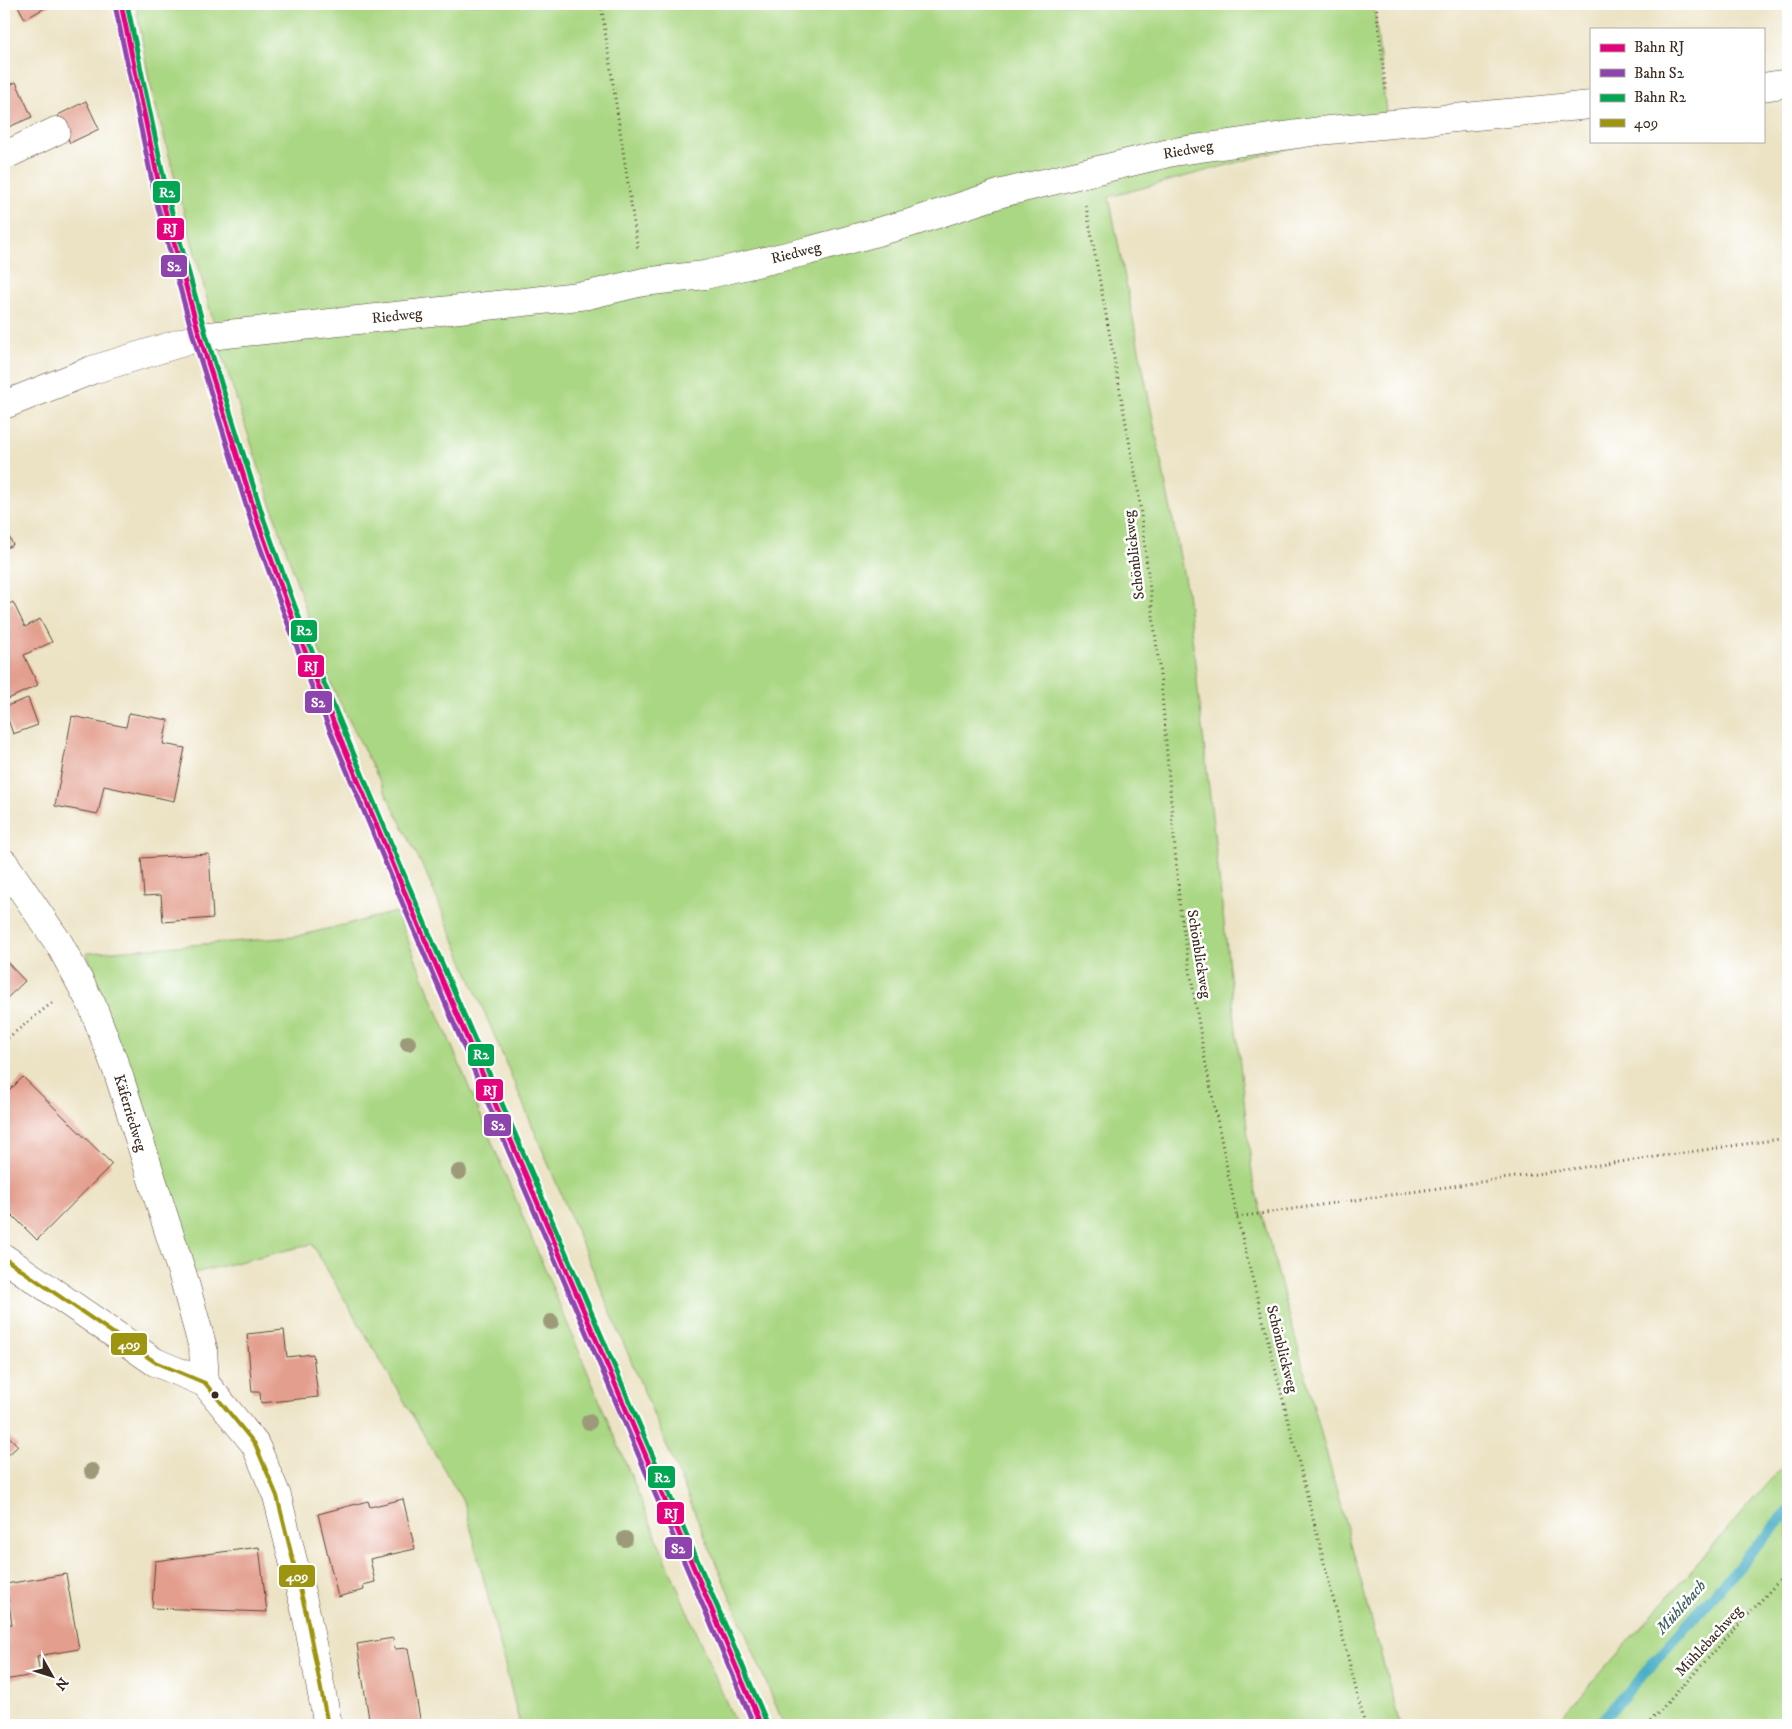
<svg xmlns="http://www.w3.org/2000/svg" width="1792" height="1729" viewBox="0 0 1792 1729" font-family="'IM FELL DW Pica',serif">
  <style>
    .green { fill: #aad783; stroke: #728050 }
    .lines { fill: none; stroke-linecap: round; stroke-linejoin: round }
    .stream { stroke: #45acc4; stroke-width: 11 }
    .building { fill: #e39e8d }
    .minor-casing { stroke: #564637; stroke-width: 29 }
    .path { stroke: #564637; stroke-width: 3; stroke-dasharray: 1 4; stroke-linecap: butt }
    .minor { stroke: #fff; stroke-width: 28 }
    .bus-1-casing { stroke: #fff; stroke-width: 8 }
    .bus-1 { stroke: #9d940f; stroke-width: 4 }
    .rail-1-casing { stroke: #fff; stroke-width: 9 }
    .rail-2-casing { stroke: #fff; stroke-width: 9 }
    .rail-3-casing { stroke: #fff; stroke-width: 9 }
    .rail-1 { stroke: #e5007d; stroke-width: 5 }
    .rail-2 { stroke: #8e44ad; stroke-width: 5 }
    .rail-3 { stroke: #00a651; stroke-width: 5 }
    .tree { fill: #9d9a7a }
    .bus-dot { fill: #3b2a1e; stroke: #fff; stroke-width: 2 }
    .labels { text-anchor: middle; dominant-baseline: central; stroke-width: 5; stroke-linejoin: round; paint-order: stroke }
    .street-label { font-size: 15px; fill: #3b2a1e; stroke: #fff }
    .water-label { font-size: 16px; font-style: italic; fill: #3f5e60; stroke: #fff }
    .line-badge { stroke: #fff; stroke-width: 2 }
    .badge-label { font-size: 14px; text-anchor: middle; font-weight: bold; fill: #fff }
  </style>
  <rect width="100%" height="100%" fill="#fff"/>
  <filter id="ink" filterUnits="userSpaceOnUse"><feTurbulence type="fractalNoise" baseFrequency=".02" numOctaves="2"/><feDisplacementMap in="SourceGraphic" scale="10" xChannelSelector="R" yChannelSelector="G"/><feConvolveMatrix kernelMatrix="1 2 1 2 8 2 1 2 1" color-interpolation-filters="sRGB"/></filter>
  <filter id="wash" filterUnits="userSpaceOnUse"><feTurbulence type="fractalNoise" baseFrequency=".0096" numOctaves="4" result="noise"/><feDisplacementMap in="SourceGraphic" scale="20" xChannelSelector="R" yChannelSelector="G"/><feGaussianBlur stdDeviation="1.12" result="paint"/><feColorMatrix in="noise" values="0 0 0 0 0 0 0 0 0 0 0 0 0 0 0 0 0 1.4 0 .05"/><feComposite in="paint" operator="in"/></filter>
  <g filter="url(#wash)">
    <rect width="100%" height="100%" fill="#ece3c5"/>
    <!-- green -->
    <g class="green">
      <path d="M136 4H1374L1387 122 1109 197 1187 592 1253 1181 1400 1725H784L426 873 329 680 222 355 149 80Z"/>
      <path d="M396 912 693 1625 736 1725H520L465 1505 312 1244 190 1274 87 953 294 937Z"/>
      <path d="M1788 1460V1725H1555Z"/>
    </g>
    <g class="lines">
      <!-- stream -->
      <path class="stream" d="M1598 1725 1788 1511"/>
    </g>
    <g id="blocks">
      <!-- building -->
      <g class="building">
        <path d="M17 4H52L25 19Z"/>
        <path d="M16 82 32 117 4 129V88Z"/>
        <path d="M86 101 99 129 70 143 58 115Z"/>
        <path d="M4 526 13 545 4 549Z"/>
        <path d="M13 602 25 627 40 619 52 642 24 655 38 685 4 701V607Z"/>
        <path d="M28 698 38 725 13 734 4 707Z"/>
        <path d="M129 713 168 720 163 744 185 748 174 801 104 786 98 814 55 806 72 716 126 727Z"/>
        <path d="M209 854 213 918 163 922 161 895 144 896 141 858Z"/>
        <path d="M4 959 25 981 4 1001Z"/>
        <path d="M23 1077 112 1164 37 1240 4 1207V1096Z"/>
        <path d="M284 1330 287 1357 313 1354 318 1397 261 1403 260 1392H252L247 1334Z"/>
        <path d="M4 1431 18 1446 4 1459Z"/>
        <path d="M403 1499 415 1549 370 1559 375 1582 363 1585 364 1590 338 1597 318 1514 368 1501 370 1507Z"/>
        <path d="M259 1547 267 1612 152 1608 155 1561Z"/>
        <path d="M66 1574 79 1649 37 1656 40 1674 4 1680V1625L12 1624 6 1584Z"/>
        <path d="M393 1638 394 1649 408 1648 421 1725H370L357 1644Z"/>
      </g>
    </g>
  </g>
  <g filter="url(#ink)">
    <use href="#blocks" fill-opacity="0" stroke="#564637" stroke-width="1"/>
    <g class="lines">
      <!-- minor casing -->
      <g class="minor-casing">
        <g id="minor">
          <path d="M1763 87 1788 83"/>
          <path d="M4 156 56 131"/>
          <path d="M4 405 92 370 200 337 588 295 643 282 705 275 808 251 910 223 1002 193 1173 152 1319 131 1591 105"/>
          <path d="M4 863 60 945 92 1005 118 1073 183 1276 203 1348 205 1383"/>
          <path d="M4 1258 155 1362 205 1383 255 1444 277 1496 306 1613 328 1725"/>
        </g>
      </g>
      <!-- path -->
      <g class="path">
        <path d="M601 4 638 250"/>
        <path d="M1376 4 1386 92"/>
        <path d="M1086 206 1138 489 1161 683 1180 909 1204 1055 1237 1217 1365 1725"/>
        <path d="M4 1041 53 1002"/>
        <path d="M1237 1217 1780 1139"/>
        <path d="M1647 1725 1788 1571"/>
      </g>
      <!-- minor -->
      <use href="#minor" class="minor"/>
      <!-- bus-1 casing -->
      <g class="bus-1-casing">
        <path id="bus-1" d="M4 1258 155 1362 205 1383 255 1444 277 1496 306 1613 328 1725"/>
      </g>
      <!-- bus-1 -->
      <use href="#bus-1" class="bus-1"/>
      <!-- rail-1 casing -->
      <g class="rail-1-casing">
        <path id="rail-1" d="M121 4 162 199 200 337 258 522 288 606 318 685 402 886 761 1725"/>
      </g>
      <!-- rail-2 casing -->
      <g class="rail-2-casing">
        <path id="rail-2" d="M115 5 156 200 194 339 252 524 282 608 312 687 396 888 754 1725"/>
      </g>
      <!-- rail-3 casing -->
      <g class="rail-3-casing">
        <path id="rail-3" d="M127 4 168 198 206 335 264 520 294 604 324 683 408 884 767 1723"/>
      </g>
      <!-- rail-1 -->
      <use href="#rail-1" class="rail-1"/>
      <!-- rail-2 -->
      <use href="#rail-2" class="rail-2"/>
      <!-- rail-3 -->
      <use href="#rail-3" class="rail-3"/>
    </g>
    <!-- trees -->
    <g class="tree">
      <circle cx="408" cy="1043" r="8"/>
      <circle cx="459" cy="1172" r="8"/>
      <circle cx="551" cy="1322" r="8"/>
      <circle cx="589" cy="1422" r="8"/>
      <circle cx="92" cy="1471" r="8"/>
      <circle cx="625" cy="1539" r="8"/>
    </g>
  </g>
  <!-- markers -->
  <circle class="bus-dot" cx="215" cy="1395" r="4.5"/>
  <g class="labels">
    <!-- street labels -->
    <g class="street-label">
      <text transform="translate(1188 150) rotate(-10)">Riedweg</text>
      <text transform="translate(796 253) rotate(-14)">Riedweg</text>
      <text transform="translate(397 316) rotate(-6)">Riedweg</text>
      <text transform="translate(1134 555) rotate(-97)">Schönblickweg</text>
      <text transform="translate(1199 954) rotate(81)">Schönblickweg</text>
      <text transform="translate(130 1113) rotate(73)">Käferriedweg</text>
      <text transform="translate(1282 1349) rotate(76)">Schönblickweg</text>
      <text transform="translate(1709 1641) rotate(-47)">Mühlebachweg</text>
    </g>
    <!-- water labels -->
    <g class="water-label">
      <text transform="translate(1681 1607) rotate(-48)">Mühlebach</text>
    </g>
  </g>
  <g class="line-badge">
    <rect x="152" y="180" width="29" height="24" rx="5" fill="#00a651"/>
    <rect x="156" y="217" width="29" height="24" rx="5" fill="#e5007d"/>
    <rect x="160" y="254" width="28" height="24" rx="5" fill="#8e44ad"/>
    <rect x="290" y="619" width="28" height="24" rx="5" fill="#00a651"/>
    <rect x="297" y="654" width="28" height="24" rx="5" fill="#e5007d"/>
    <rect x="304" y="690" width="29" height="24" rx="5" fill="#8e44ad"/>
    <rect x="467" y="1043" width="28" height="24" rx="5" fill="#00a651"/>
    <rect x="475" y="1078" width="29" height="24" rx="5" fill="#e5007d"/>
    <rect x="483" y="1113" width="29" height="24" rx="5" fill="#8e44ad"/>
    <rect x="110" y="1332" width="38" height="24" rx="5" fill="#9d940f"/>
    <rect x="647" y="1465" width="29" height="24" rx="5" fill="#00a651"/>
    <rect x="656" y="1501" width="29" height="24" rx="5" fill="#e5007d"/>
    <rect x="664" y="1536" width="29" height="24" rx="5" fill="#8e44ad"/>
    <rect x="278" y="1564" width="38" height="24" rx="5" fill="#9d940f"/>
  </g>
  <g class="badge-label">
    <text x="167" y="197">R2</text>
    <text x="170" y="233">RJ</text>
    <text x="174" y="271">S2</text>
    <text x="304" y="635">R2</text>
    <text x="311" y="671">RJ</text>
    <text x="318" y="707">S2</text>
    <text x="481" y="1059">R2</text>
    <text x="490" y="1095">RJ</text>
    <text x="498" y="1130">S2</text>
    <text x="129" y="1349">409</text>
    <text x="662" y="1482">R2</text>
    <text x="671" y="1518">RJ</text>
    <text x="678" y="1553">S2</text>
    <text x="297" y="1581">409</text>
  </g>
  <!-- margin -->
  <rect width="1792" height="1729" fill="none" stroke="#fff" stroke-width="20"/>
  <!-- legend -->
  <rect x="1590" y="28" width="175" height="115" fill="#ffffff" stroke="#b1aaa5"/>
  <rect x="1600" y="44" width="25" height="8" fill="#e5007d" stroke="#b1aaa5"/>
  <text x="1634" y="52" font-size="15" fill="#3b2a1e">Bahn RJ</text>
  <rect x="1600" y="69" width="25" height="8" fill="#8e44ad" stroke="#b1aaa5"/>
  <text x="1634" y="78" font-size="15" fill="#3b2a1e">Bahn S2</text>
  <rect x="1600" y="94" width="25" height="8" fill="#00a651" stroke="#b1aaa5"/>
  <text x="1634" y="102" font-size="15" fill="#3b2a1e">Bahn R2</text>
  <rect x="1600" y="119" width="25" height="8" fill="#9d940f" stroke="#b1aaa5"/>
  <text x="1634" y="128" font-size="15" fill="#3b2a1e">409</text>
  <!-- north arrow -->
  <g transform="translate(52 1676) rotate(129)" stroke="#ffffff" stroke-width="4" paint-order="stroke">
  <path d="M0-4L9 19L0 12L-9 19Z" fill="#3b2a1e"/>
  <text y="-8" font-size="14" font-weight="bold" text-anchor="middle" fill="#3b2a1e">N</text>
  </g>
</svg>
